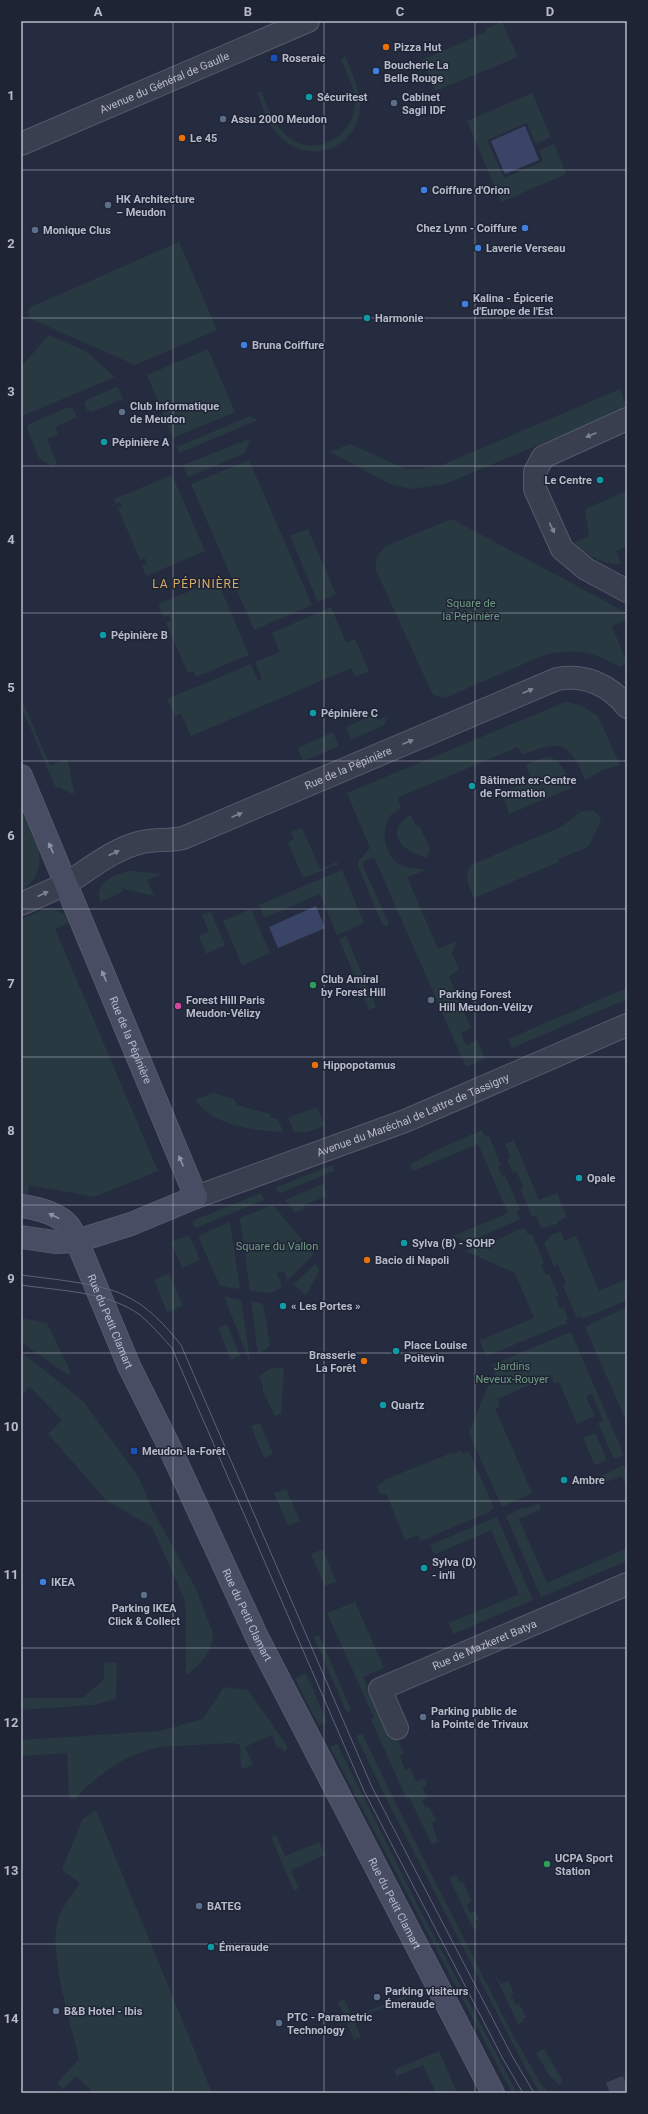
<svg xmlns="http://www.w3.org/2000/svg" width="648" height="2114" viewBox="0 0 648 2114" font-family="Roboto,sans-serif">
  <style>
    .green { fill: #283941 }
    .water { fill: #394467 }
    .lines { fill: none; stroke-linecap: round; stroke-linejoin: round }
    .pedestrian-tunnel { stroke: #3c4155; stroke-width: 22; stroke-dasharray: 22 11; stroke-linecap: butt }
    .minor-casing { stroke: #555a6a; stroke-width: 24 }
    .tertiary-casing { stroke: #555a6a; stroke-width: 24 }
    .secondary-casing { stroke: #555a6a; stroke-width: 24 }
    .minor { stroke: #3a3f50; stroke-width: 22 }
    .tertiary { stroke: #3a3f50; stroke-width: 22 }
    .secondary { stroke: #484d63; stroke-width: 22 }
    .tram { stroke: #5c6277; stroke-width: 1 }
    .oneway { fill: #7e8393 }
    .oneway2 { fill: #9094a6 }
    .grid { fill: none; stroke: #b6baca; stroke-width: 1; stroke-opacity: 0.55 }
    .food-dot { fill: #e8710a; stroke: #1f2435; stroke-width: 1.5 }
    .transit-dot { fill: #1a4fb4; stroke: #1f2435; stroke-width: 1.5 }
    .shop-dot { fill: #3f7fe0; stroke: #1f2435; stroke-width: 1.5 }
    .culture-dot { fill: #0f9aa8; stroke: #1f2435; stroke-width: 1.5 }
    .service-dot { fill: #5c6f8a; stroke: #1f2435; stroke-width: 1.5 }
    .leisure-dot { fill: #2e9e5b; stroke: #1f2435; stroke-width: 1.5 }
    .hotel-dot { fill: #d1479c; stroke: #1f2435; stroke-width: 1.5 }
    .labels { text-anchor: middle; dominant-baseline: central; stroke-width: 3; stroke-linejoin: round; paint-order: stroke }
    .poi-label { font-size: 11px; font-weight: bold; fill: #b6baca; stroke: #1f2435; text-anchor: start }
    .street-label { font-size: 11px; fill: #b6baca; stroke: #1f2435 }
    .park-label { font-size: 11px; fill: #6e9b81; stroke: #1f2435 }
    .neighbourhood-label { font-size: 12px; letter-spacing: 1px; fill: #d5ab67; stroke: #1f2435 }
    .neatline { fill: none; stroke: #b6baca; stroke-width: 1.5 }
    .grid-label { font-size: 13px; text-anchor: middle; font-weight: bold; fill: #b6baca }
  </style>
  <rect width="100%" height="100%" fill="#262c40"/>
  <!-- green -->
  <g class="green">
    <path d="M502 22 518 57 435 91 422 60 486 32 485 29Z"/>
    <path d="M345 56C351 71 359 86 360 102 362 146 312 167 281 138 268 126 263 107 257 92H261C267 105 272 121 283 132 309 161 354 140 355 103 355 88 347 73 341 60Z"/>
    <path d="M532 93 551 137 536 144 527 123 487 140 504 178 543 161 539 150 554 144 566 174 501 202 467 121Z"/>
    <path d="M179 242 217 330 135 365 29 318 28 310 31 307Z"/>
    <path d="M49 335 87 352 115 377 22 416 21 367Z"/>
    <path d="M208 349 235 412 173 438 147 375Z"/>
    <path d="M116 387 118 388 123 399 91 412 87 410 84 403 87 400Z"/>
    <path d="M620 389 627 408 445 484 412 489 390 484 330 452 350 444 403 468 418 469 442 465Z"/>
    <path d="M69 407 73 409 77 417 55 427 58 434 47 439 57 464 51 466 39 458 27 428 29 424Z"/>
    <path d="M250 416 258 420 179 453 177 447Z"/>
    <path d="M250 439 245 453 188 477 183 465Z"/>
    <path d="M249 460 312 605 254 630 191 484Z"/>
    <path d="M172 475 205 551 146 576 142 566 147 564 145 558 140 560 118 508 122 506 120 502 116 504 114 499Z"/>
    <path d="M627 491V546L616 551 621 563C607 568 582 552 574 542L589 536 585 509Z"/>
    <path d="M452 519 627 613V619L612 626 627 663 619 667C595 651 572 648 544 655L445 698 436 696 431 691 376 570C375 559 378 553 386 546Z"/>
    <path d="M308 529 336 594 318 602 290 536Z"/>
    <path d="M217 580 249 655 196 677 194 671 188 673 166 623 171 620 169 615 164 617 158 604Z"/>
    <path d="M331 607 346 643 355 639 369 671 355 677 351 668 191 736 181 714 175 716 167 699 251 664 258 681 262 679 255 662 280 652 272 633Z"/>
    <path d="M21 698 50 766 67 759C71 771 70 780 75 792L72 794 59 787 56 788 21 706Z"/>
    <path d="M565 702 580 705 598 716 620 765 603 770 585 780C569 740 560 740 522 755L518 747 397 798 401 808C398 810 393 813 391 815 380 828 384 852 396 862 403 868 414 868 423 869L424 871 407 877 438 949 457 941 452 953 459 969 449 977 471 1028 461 1033 466 1045 477 1040 485 1059 466 1067 374 857 364 861 363 866 389 924 386 926 382 924 358 866 359 860 370 848 347 793Z"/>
    <path d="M375 714 378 720 388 716 384 725 351 740 346 727Z"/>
    <path d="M333 732 339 746 303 761 298 748Z"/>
    <path d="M549 757C563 762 566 775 571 788L509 814 502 792 532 780 526 765 539 759Z"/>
    <path d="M21 806C33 834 56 869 21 891Z"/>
    <path d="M592 810 599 815 601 821 588 847 558 859 559 862 474 898C469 885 462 876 473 864L561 827 580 812Z"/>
    <path d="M411 815 416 826 419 825 430 849 427 858C420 856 412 853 407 849 392 838 395 823 411 815Z"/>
    <path d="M302 828 320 869 337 862 338 864 303 878 288 842 294 839 291 832Z"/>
    <path d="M342 870 364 923 337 935 320 894 264 918 259 905Z"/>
    <path d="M131 871 162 874 147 880 154 896 121 888 122 892 100 902C94 882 115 873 131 871Z"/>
    <path d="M46 909C58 910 65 912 69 923L55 929 158 1171 94 1197 29 1185 27 1199 21 1198V919Z"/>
    <path d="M251 909 270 953 242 965 223 921Z"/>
    <path d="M211 912 225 945 206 954 199 936 209 932 202 915Z"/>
    <path d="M346 936 376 1007 369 1010 339 939Z"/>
    <path d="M627 988V999L512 1048 508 1039Z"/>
    <path d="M213 1093 234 1099 237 1105 270 1114 271 1118 278 1119 283 1132C252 1130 214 1126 195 1100Z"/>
    <path d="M317 1107 325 1126 306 1132H294L288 1118Z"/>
    <path d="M482 1130 485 1137 489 1136 501 1165 498 1166 502 1176 505 1175 520 1210 517 1212 520 1219 469 1242 453 1236 508 1213 478 1144 413 1171 410 1165 436 1150Z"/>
    <path d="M514 1140 539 1200 557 1193 567 1217 557 1222V1224L541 1228 536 1216 532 1217 520 1188 523 1187 517 1172 513 1173 507 1159 511 1158 505 1144Z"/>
    <path d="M332 1165 334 1171 280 1193 275 1188Z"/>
    <path d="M323 1184 327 1196 303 1205 305 1208 295 1212 285 1200Z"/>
    <path d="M261 1193 264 1200 195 1228 192 1221Z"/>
    <path d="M273 1205 314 1254 288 1280 284 1272 277 1273 282 1286C274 1296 261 1292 250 1291L240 1218Z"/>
    <path d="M230 1222 240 1289 220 1286 198 1236Z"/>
    <path d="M525 1228 528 1235 532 1234 544 1263 541 1265 546 1275 549 1274 559 1296 555 1297 560 1309 564 1308 568 1319 565 1320 567 1323 487 1356 482 1348 480 1338 483 1339 534 1318 515 1273 465 1251 488 1242 489 1244 520 1229Z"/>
    <path d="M561 1231 564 1241 576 1236 599 1291 627 1279V1300L582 1319 581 1316 577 1318 563 1286 566 1284 558 1264 554 1266 544 1242 550 1238 549 1236Z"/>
    <path d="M189 1235 200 1260 182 1268 171 1242Z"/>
    <path d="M315 1264 320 1270 306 1295 293 1285Z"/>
    <path d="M169 1273 183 1306 167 1312 154 1280Z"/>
    <path d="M224 1296 241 1300 250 1359 249 1360Z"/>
    <path d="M251 1301 263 1304 270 1346 258 1354Z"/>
    <path d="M627 1307V1423L585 1327Z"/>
    <path d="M21 1318 47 1323 71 1373 68 1374 65 1373 21 1342Z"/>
    <path d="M227 1324 240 1356 231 1360 218 1328Z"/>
    <path d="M571 1332 624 1455 614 1459 598 1423 603 1421 592 1394 586 1397 595 1416 577 1424 559 1382 554 1384 551 1376 497 1399 500 1407 495 1408 496 1411 532 1493 502 1507 469 1433 487 1388 492 1382 495 1374 491 1365Z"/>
    <path d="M21 1352 83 1401 139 1478 153 1511 196 1589 213 1633 212 1643 207 1654 200 1664 186 1675V1613L184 1598 152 1527 106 1500 48 1434 62 1420 30 1387 21 1396Z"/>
    <path d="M284 1367 281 1414 275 1416 263 1391V1385L259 1377 269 1369Z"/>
    <path d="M260 1423 273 1454 264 1458 251 1426Z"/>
    <path d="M595 1433 607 1460 595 1465 583 1438Z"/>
    <path d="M461 1451 462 1454 469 1451 494 1508 491 1510V1511L421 1541 418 1535 405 1540 386 1493 381 1495 377 1486 385 1482 384 1480 451 1453 452 1454Z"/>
    <path d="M623 1465 624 1467 627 1466V1487L622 1476 604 1483 600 1477Z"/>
    <path d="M286 1489 300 1521 288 1526 274 1493Z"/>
    <path d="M539 1503 541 1509 519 1519 547 1583 627 1548V1561L541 1597 506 1516 524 1507 525 1509Z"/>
    <path d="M497 1517 533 1600 453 1634 449 1623 519 1594 491 1530 436 1554H434L430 1545Z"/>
    <path d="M323 1549 336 1582 325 1586 311 1554Z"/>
    <path d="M355 1602 384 1668 363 1677 377 1707 383 1705 404 1754 400 1756 405 1770 410 1768 416 1782 424 1778 427 1785 422 1788 427 1798 422 1801 426 1808 429 1807 436 1820 432 1823 438 1842 432 1844 409 1797 406 1798 371 1719 374 1718 327 1613Z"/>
    <path d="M319 1635 351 1710 347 1713 314 1637Z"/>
    <path d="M104 1662 117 1663 116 1699 93 1705 21 1710V1698H83L104 1679Z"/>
    <path d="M306 1673 327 1722 319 1725 295 1679Z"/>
    <path d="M224 1687 248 1690 286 1744 287 1750 284 1752 281 1747 277 1748 272 1735 245 1747 253 1765 241 1769 240 1745 233 1743 158 1747C123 1756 99 1773 75 1799L69 1798 67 1753 21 1756V1740L160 1731 203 1719Z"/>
    <path d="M362 1733 394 1800 509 2028 541 2084 549 2093H540L527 2071 388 1802 356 1736Z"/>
    <path d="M337 1744 417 1904 517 2093H512L330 1747Z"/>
    <path d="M96 1810 212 2093H94L76 2076 63 2089 57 2083 79 2059C71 2025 48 1950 58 1920 62 1906 73 1895 80 1883L62 1870 82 1820Z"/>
    <path d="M276 1835 285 1856 319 1842 325 1855 291 1870 299 1888 294 1891 271 1837Z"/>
    <path d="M456 1875 460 1883 463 1882 472 1902 466 1905 470 1913 475 1911 479 1920 475 1921 478 1928 474 1930 449 1878Z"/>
    <path d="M494 1973 501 1984 508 1980 514 1994 511 1995 516 2005 519 2003 526 2017 523 2019 524 2021 518 2024Z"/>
    <path d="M413 1992 414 1995 354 2020 361 2037 354 2040 338 2002 344 1999 353 2018Z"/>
    <path d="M544 2049 563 2081 559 2085 549 2075 536 2053Z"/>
    <path d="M439 2051 457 2093H436L423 2065 397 2076 404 2093H398L403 2091 394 2070Z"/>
  </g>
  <!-- water -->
  <g class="water">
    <path d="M525 126 539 160 505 174 491 141Z"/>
    <path d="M316 906 325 928 278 948 269 927Z"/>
  </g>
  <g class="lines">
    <!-- pedestrian-tunnel -->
    <path class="pedestrian-tunnel" d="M610 2093 627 2086"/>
    <!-- minor casing -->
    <g class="minor-casing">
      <g id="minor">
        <path id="s1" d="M21 144 308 21"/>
        <path d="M627 419 543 457 535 472V489L562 549 586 569 627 591"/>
        <path id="s2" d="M66 884C91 868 113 849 142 842 156 839 169 841 183 838L557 679C585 674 610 685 627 707"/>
        <path id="s3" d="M196 1197 405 1121 627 1025"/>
        <path id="s4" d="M397 1728 380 1689 627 1584"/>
      </g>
    </g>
    <!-- tertiary casing -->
    <g class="tertiary-casing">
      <path id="tertiary" d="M21 904 66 884"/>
    </g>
    <!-- secondary casing -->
    <g class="secondary-casing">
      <g id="secondary">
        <path id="s5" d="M21 776 196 1197 131 1224 77 1241 55 1242 21 1237"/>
        <path id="s6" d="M21 1206C36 1208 57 1213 68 1225 72 1229 74 1236 77 1241L129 1366 167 1442 257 1637 493 2093"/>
      </g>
    </g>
    <!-- minor -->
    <use href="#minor" class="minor"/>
    <!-- tertiary -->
    <use href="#tertiary" class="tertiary"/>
    <!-- secondary -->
    <use href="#secondary" class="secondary"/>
    <!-- tram -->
    <g class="tram">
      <path d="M21 1275C50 1279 99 1283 124 1295 148 1306 165 1325 181 1345L372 1787 511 2054 534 2093"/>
      <path d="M21 1285C60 1291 107 1291 140 1315 152 1325 162 1337 172 1348L364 1791 503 2059 523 2093"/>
    </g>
  </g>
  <!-- one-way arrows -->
  <defs><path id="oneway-solid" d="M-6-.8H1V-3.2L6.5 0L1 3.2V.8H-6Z"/></defs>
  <g class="oneway">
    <use href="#oneway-solid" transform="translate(591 435) rotate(157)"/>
    <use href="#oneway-solid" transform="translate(552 528) rotate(64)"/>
    <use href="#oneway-solid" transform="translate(528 691) rotate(-23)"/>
    <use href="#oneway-solid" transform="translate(408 742) rotate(-23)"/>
    <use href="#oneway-solid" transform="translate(237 815) rotate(-23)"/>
    <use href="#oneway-solid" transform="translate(114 853) rotate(-24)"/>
    <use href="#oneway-solid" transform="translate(43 894) rotate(-25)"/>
  </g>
  <g class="oneway2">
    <use href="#oneway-solid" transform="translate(51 848) rotate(-113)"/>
    <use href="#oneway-solid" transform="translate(104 976) rotate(-113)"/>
    <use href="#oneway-solid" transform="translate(181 1161) rotate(-113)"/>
    <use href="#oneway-solid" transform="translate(54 1216) rotate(-154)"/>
  </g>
  <!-- grid -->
  <path class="grid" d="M173 21V2093M324 21V2093M475 21V2093M21 170H627M21 318H627M21 466H627M21 613H627M21 761H627M21 909H627M21 1057H627M21 1205H627M21 1353H627M21 1501H627M21 1648H627M21 1796H627M21 1944H627"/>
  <!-- markers -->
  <g class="food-dot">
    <circle cx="386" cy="47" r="4"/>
    <circle cx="182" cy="138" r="4"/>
    <circle cx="315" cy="1065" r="4"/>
    <circle cx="367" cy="1260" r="4"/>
    <circle cx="364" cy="1361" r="4"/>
  </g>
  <g class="transit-dot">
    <rect x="270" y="54" width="8" height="8" rx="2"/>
    <rect x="130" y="1447" width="8" height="8" rx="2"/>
  </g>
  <g class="shop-dot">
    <circle cx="376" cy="71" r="4"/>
    <circle cx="424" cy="190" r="4"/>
    <circle cx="525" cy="228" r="4"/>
    <circle cx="478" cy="248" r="4"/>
    <circle cx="465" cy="304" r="4"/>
    <circle cx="244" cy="345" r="4"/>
    <circle cx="43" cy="1582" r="4"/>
  </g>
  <g class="culture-dot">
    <circle cx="309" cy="97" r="4"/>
    <circle cx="367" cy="318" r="4"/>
    <circle cx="104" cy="442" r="4"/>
    <circle cx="600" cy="480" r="4"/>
    <circle cx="103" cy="635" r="4"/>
    <circle cx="313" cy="713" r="4"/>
    <circle cx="472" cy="786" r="4"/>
    <circle cx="579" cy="1178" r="4"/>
    <circle cx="404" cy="1243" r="4"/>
    <circle cx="283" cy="1306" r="4"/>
    <circle cx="396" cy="1351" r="4"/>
    <circle cx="383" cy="1405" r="4"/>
    <circle cx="564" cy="1480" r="4"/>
    <circle cx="424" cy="1568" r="4"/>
    <circle cx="211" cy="1947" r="4"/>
  </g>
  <g class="service-dot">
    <circle cx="394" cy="103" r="4"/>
    <circle cx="223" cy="119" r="4"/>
    <circle cx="108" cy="205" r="4"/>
    <circle cx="35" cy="230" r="4"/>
    <circle cx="122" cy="412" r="4"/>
    <circle cx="431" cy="1000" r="4"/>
    <circle cx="144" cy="1595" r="4"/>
    <circle cx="423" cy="1717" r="4"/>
    <circle cx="199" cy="1906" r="4"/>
    <circle cx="377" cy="1997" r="4"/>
    <circle cx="56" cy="2011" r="4"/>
    <circle cx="279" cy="2023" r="4"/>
  </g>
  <g class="leisure-dot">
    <circle cx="313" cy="985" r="4"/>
    <circle cx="547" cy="1864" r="4"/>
  </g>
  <circle class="hotel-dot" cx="178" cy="1006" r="4"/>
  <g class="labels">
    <!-- poi labels -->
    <g class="poi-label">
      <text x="394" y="47">Pizza Hut</text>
      <text x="282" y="58">Roseraie</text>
      <text x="384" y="65">Boucherie La<tspan x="384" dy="13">Belle Rouge</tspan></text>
      <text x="317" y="97">Sécuritest</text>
      <text x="402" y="97">Cabinet<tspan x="402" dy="13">Sagil IDF</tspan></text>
      <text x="231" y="119">Assu 2000 Meudon</text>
      <text x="190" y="138">Le 45</text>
      <text x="432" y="190">Coiffure d'Orion</text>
      <text x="116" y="199">HK Architecture<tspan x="116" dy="13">– Meudon</tspan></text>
      <text x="517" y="228" text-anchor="end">Chez Lynn - Coiffure</text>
      <text x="43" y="230">Monique Clus</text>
      <text x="486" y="248">Laverie Verseau</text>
      <text x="473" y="298">Kalina - Épicerie<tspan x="473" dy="13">d'Europe de l'Est</tspan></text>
      <text x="375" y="318">Harmonie</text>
      <text x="252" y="345">Bruna Coiffure</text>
      <text x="130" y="406">Club Informatique<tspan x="130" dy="13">de Meudon</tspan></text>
      <text x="112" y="442">Pépinière A</text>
      <text x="592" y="480" text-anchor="end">Le Centre</text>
      <text x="111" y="635">Pépinière B</text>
      <text x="321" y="713">Pépinière C</text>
      <text x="480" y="780">Bâtiment ex-Centre<tspan x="480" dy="13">de Formation</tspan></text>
      <text x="321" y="979">Club Amiral<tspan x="321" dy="13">by Forest Hill</tspan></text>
      <text x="439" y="994">Parking Forest<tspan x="439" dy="13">Hill Meudon-Vélizy</tspan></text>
      <text x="186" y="1000">Forest Hill Paris<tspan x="186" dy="13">Meudon-Vélizy</tspan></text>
      <text x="323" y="1065">Hippopotamus</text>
      <text x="587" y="1178">Opale</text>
      <text x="412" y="1243">Sylva (B) - SOHP</text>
      <text x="375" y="1260">Bacio di Napoli</text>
      <text x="291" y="1306">« Les Portes »</text>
      <text x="404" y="1345">Place Louise<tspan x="404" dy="13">Poitevin</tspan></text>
      <text x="356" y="1355" text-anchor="end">Brasserie<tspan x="356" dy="13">La Forêt</tspan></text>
      <text x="391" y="1405">Quartz</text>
      <text x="142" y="1451">Meudon-la-Forêt</text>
      <text x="572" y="1480">Ambre</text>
      <text x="432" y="1562">Sylva (D)<tspan x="432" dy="13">- in'li</tspan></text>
      <text x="51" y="1582">IKEA</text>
      <text x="144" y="1608" text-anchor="middle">Parking IKEA<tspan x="144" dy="13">Click &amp; Collect</tspan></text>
      <text x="431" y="1711">Parking public de<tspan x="431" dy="13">la Pointe de Trivaux</tspan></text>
      <text x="555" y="1858">UCPA Sport<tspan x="555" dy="13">Station</tspan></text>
      <text x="207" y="1906">BATEG</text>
      <text x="219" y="1947">Émeraude</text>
      <text x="385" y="1991">Parking visiteurs<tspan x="385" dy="13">Émeraude</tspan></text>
      <text x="64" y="2011">B&amp;B Hotel - Ibis</text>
      <text x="287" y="2017">PTC - Parametric<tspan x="287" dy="13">Technology</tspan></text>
    </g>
    <!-- street labels -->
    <g class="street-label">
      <text stroke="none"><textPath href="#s1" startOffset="156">Avenue du Général de Gaulle</textPath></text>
      <text stroke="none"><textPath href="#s2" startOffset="308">Rue de la Pépinière</textPath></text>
      <text stroke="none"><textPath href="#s5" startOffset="286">Rue de la Pépinière</textPath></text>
      <text stroke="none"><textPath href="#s3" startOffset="232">Avenue du Maréchal de Lattre de Tassigny</textPath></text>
      <text stroke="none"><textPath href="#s6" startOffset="157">Rue du Petit Clamart</textPath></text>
      <text stroke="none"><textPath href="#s6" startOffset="481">Rue du Petit Clamart</textPath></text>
      <text stroke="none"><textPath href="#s4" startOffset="156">Rue de Mazkeret Batya</textPath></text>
      <text stroke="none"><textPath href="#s6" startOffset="805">Rue du Petit Clamart</textPath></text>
    </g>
    <!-- park labels -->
    <g class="park-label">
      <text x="471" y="603">Square de<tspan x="471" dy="13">la Pépinière</tspan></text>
      <text x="277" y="1246">Square du Vallon</text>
      <text x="512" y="1366">Jardins<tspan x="512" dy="13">Neveux-Rouyer</tspan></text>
    </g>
    <!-- neighbourhood labels -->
    <g class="neighbourhood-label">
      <text x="196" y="584">LA PÉPINIÈRE</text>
    </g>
  </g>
  <!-- border -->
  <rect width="648" height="2114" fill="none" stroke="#1f2435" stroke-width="44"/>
  <rect x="22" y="22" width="604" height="2070" class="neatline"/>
  <g class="grid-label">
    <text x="98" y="16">A</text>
    <text x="248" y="16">B</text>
    <text x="400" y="16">C</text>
    <text x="550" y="16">D</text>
    <text x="11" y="100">1</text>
    <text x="11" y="248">2</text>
    <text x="11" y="396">3</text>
    <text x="11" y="544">4</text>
    <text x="11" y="692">5</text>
    <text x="11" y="840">6</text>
    <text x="11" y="988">7</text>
    <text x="11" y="1135">8</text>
    <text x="11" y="1283">9</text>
    <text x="11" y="1431">10</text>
    <text x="11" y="1579">11</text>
    <text x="11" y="1727">12</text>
    <text x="11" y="1875">13</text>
    <text x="11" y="2023">14</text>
  </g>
</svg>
